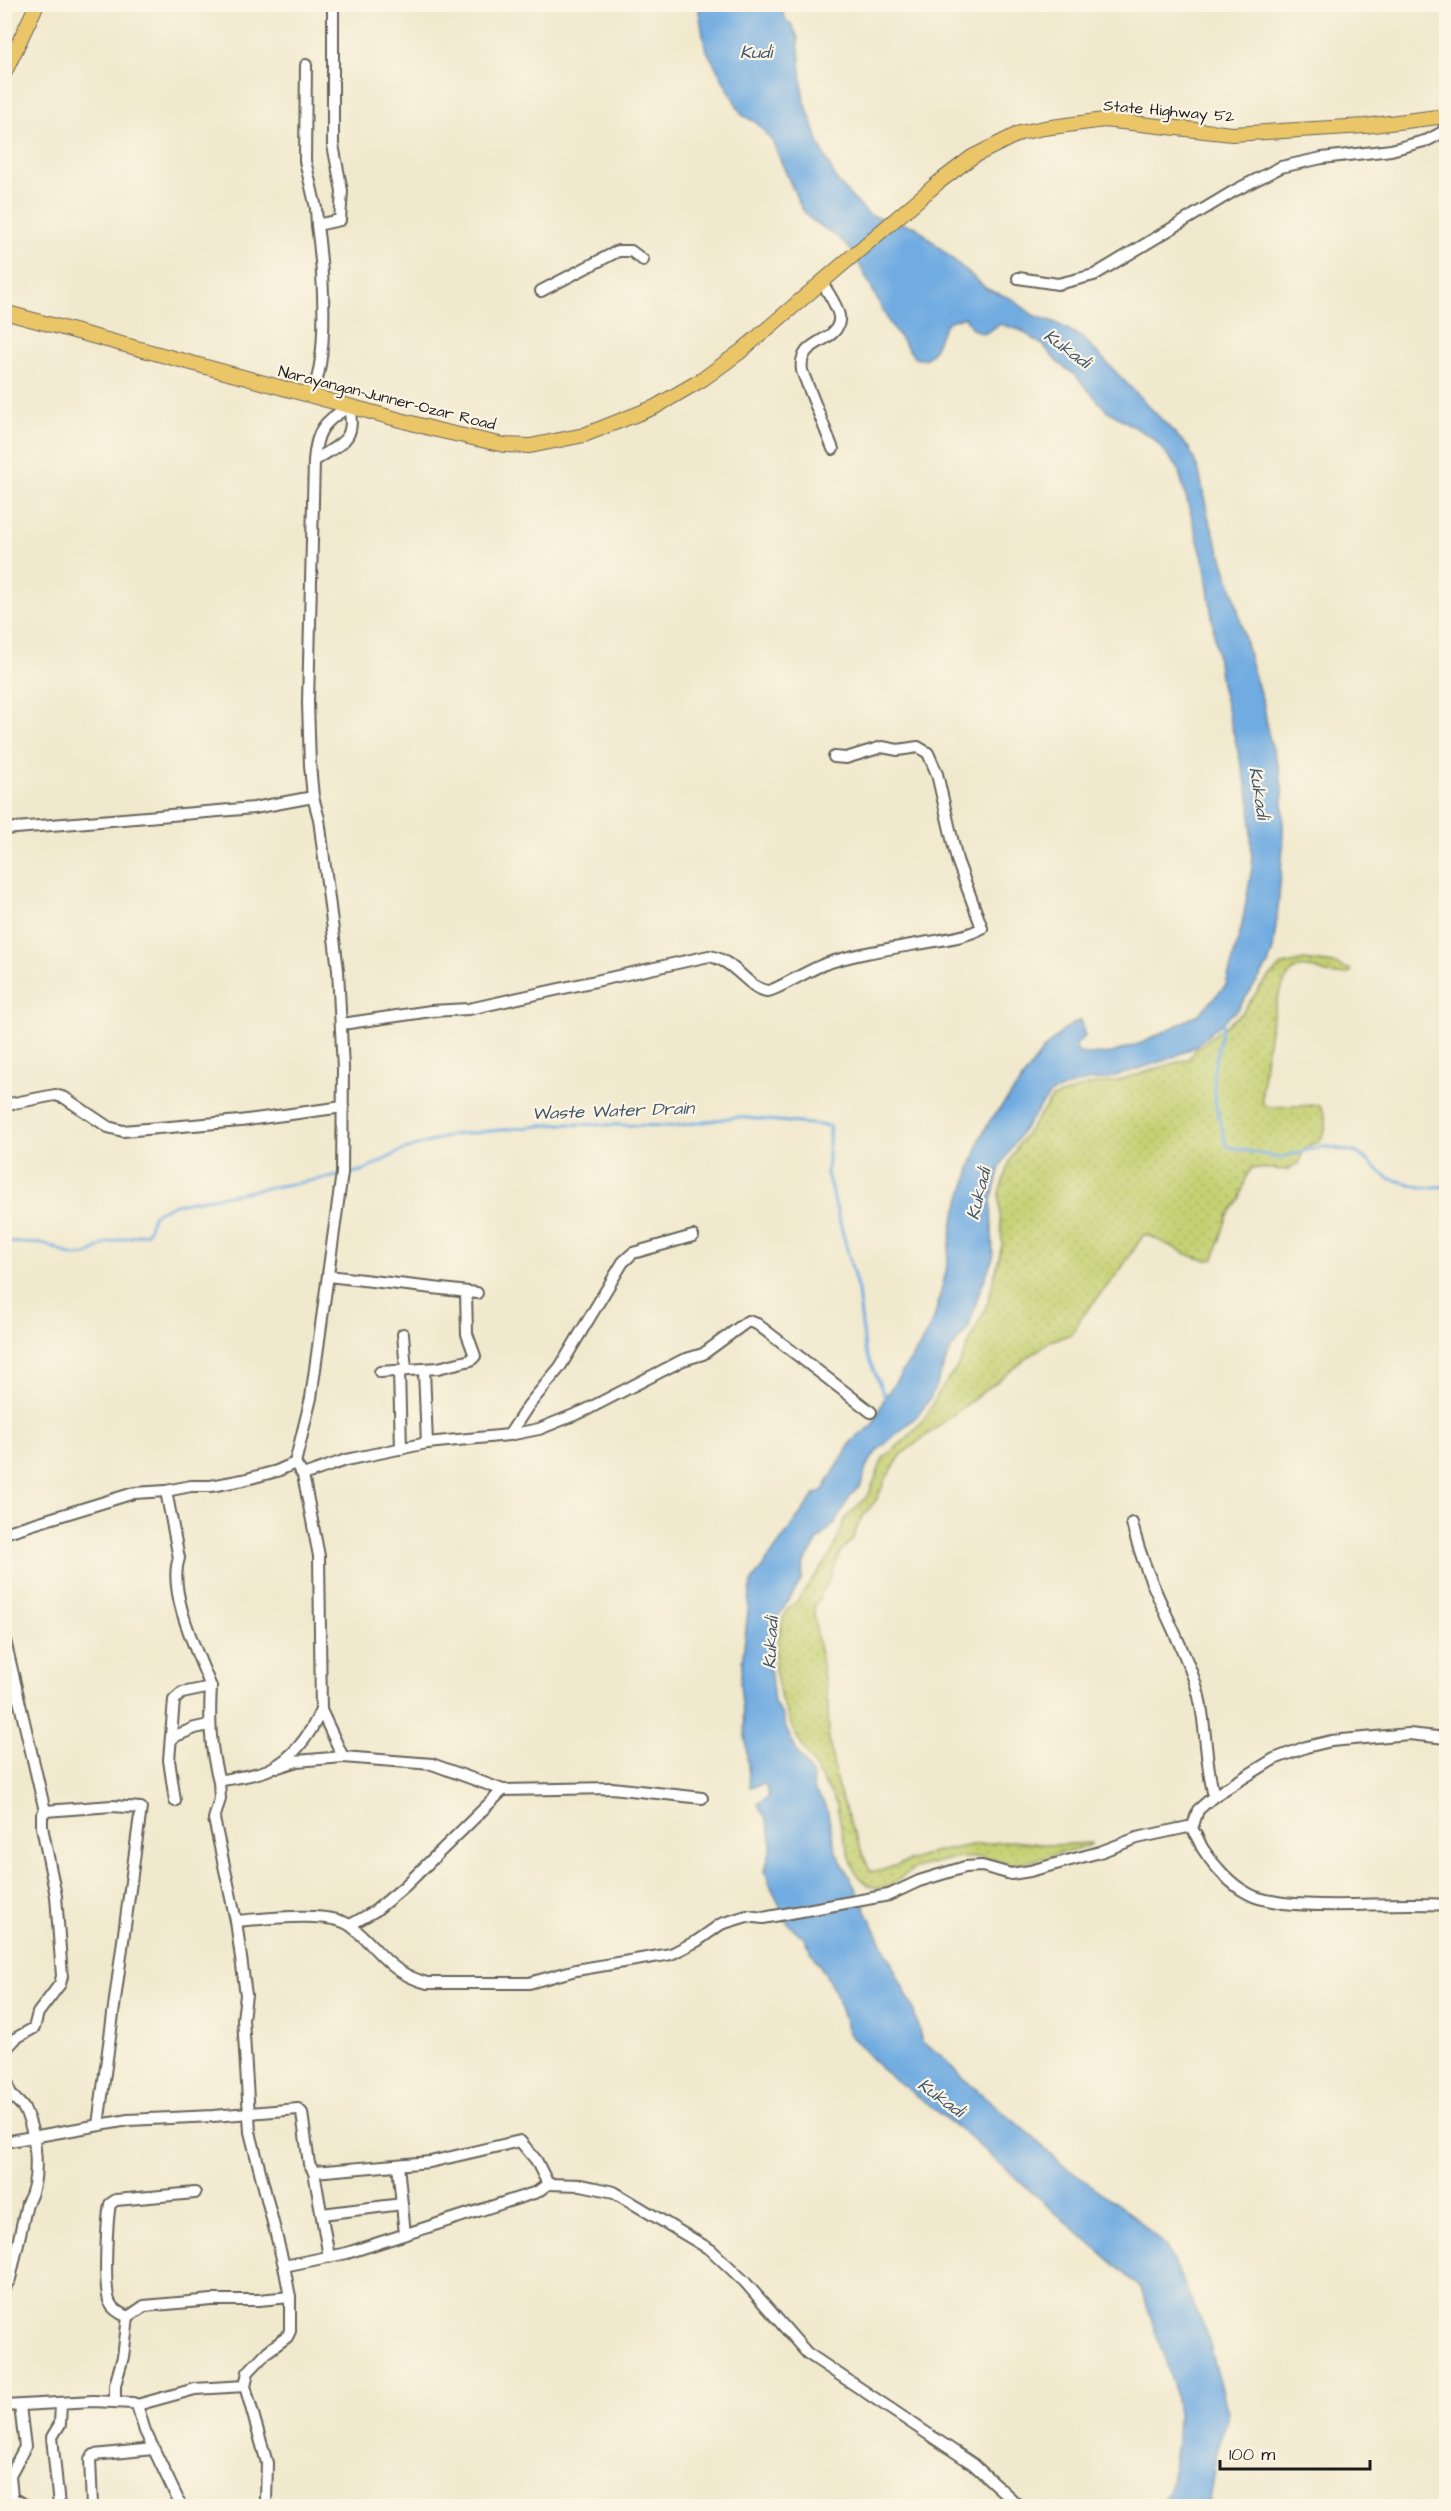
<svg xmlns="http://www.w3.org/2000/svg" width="1451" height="2511" viewBox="0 0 1451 2511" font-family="'Architects Daughter',sans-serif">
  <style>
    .green { fill: url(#green-dots); stroke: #707647; stroke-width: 1.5 }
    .water { fill: #70abe1; stroke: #46647e; stroke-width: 1.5 }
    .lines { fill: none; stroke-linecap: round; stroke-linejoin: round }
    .stream { stroke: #70abe1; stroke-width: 3 }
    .minor-casing { stroke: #67645a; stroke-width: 14 }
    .major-casing { stroke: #67645a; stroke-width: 16 }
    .minor { stroke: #fff; stroke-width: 10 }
    .major { stroke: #ebc669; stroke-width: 14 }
    .labels { text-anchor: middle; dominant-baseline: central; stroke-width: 4.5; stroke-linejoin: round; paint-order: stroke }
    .street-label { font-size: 16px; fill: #1c1c1c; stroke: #fcf5e5 }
    .water-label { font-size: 18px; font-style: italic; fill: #3e556b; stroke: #fcf5e5 }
  </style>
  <defs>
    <pattern id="green-dots" width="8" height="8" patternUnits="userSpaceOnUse" patternTransform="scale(1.5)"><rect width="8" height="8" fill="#c4d072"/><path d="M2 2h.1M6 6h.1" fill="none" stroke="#a8b262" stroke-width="1.8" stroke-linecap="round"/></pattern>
  </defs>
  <rect width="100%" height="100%" fill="#fcf5e5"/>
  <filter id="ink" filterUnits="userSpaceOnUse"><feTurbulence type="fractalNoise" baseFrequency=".0167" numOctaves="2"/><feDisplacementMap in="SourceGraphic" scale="12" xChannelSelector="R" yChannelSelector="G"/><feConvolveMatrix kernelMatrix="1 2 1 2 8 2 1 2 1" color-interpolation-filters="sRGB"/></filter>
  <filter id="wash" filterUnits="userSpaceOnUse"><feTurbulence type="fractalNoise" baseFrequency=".008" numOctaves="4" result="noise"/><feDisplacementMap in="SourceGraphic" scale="24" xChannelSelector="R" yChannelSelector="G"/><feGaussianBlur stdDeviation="1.35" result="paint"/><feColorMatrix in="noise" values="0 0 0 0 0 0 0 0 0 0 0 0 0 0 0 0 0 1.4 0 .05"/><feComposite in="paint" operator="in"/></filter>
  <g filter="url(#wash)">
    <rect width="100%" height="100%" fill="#f1e9cd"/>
    <!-- green -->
    <path class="green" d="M1304 960 1335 964 1351 970 1350 973C1345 974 1340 975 1336 975 1324 974 1311 965 1299 968 1273 973 1261 1079 1262 1103L1268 1107 1319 1105C1329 1117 1328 1129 1319 1142L1305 1147 1299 1163 1287 1170 1252 1168 1247 1175 1240 1198 1227 1217 1214 1259C1198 1265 1163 1240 1144 1234L1121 1269 1081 1318 1072 1334 1050 1341 902 1454 885 1480 877 1499 860 1520 852 1540 841 1551 828 1583 814 1607V1615L828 1703 829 1739 837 1785 852 1828 870 1871H880L935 1852 972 1845 1012 1841 1052 1845 1091 1843V1845L1020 1864 995 1861 981 1857 950 1859 915 1868 888 1887 877 1888 868 1885 855 1872 842 1832 837 1805 795 1734 781 1699 775 1670 776 1652 781 1627 786 1611 798 1600 833 1551 845 1519 869 1494 883 1458 907 1438 926 1416 941 1389 959 1365 988 1302 1002 1245 999 1193 1009 1163 1018 1145 1052 1098 1090 1085 1117 1081 1188 1059 1197 1048 1242 1013 1261 986 1280 966Z"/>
    <!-- water -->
    <path class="water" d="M698 5H780L786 20 792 25 798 38 803 96 819 144 837 181 854 200 869 215 916 227 987 289 1012 299 1033 315 1054 322 1083 338 1189 448 1199 471 1208 516 1234 594 1251 664 1264 706 1269 737 1279 768 1283 794V846L1278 908 1273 949 1268 965 1238 1009 1194 1047 1169 1059 1107 1079 1087 1081 1069 1086 1050 1094 1020 1134 1000 1167 991 1202 993 1258 980 1290 968 1329 951 1349 930 1399 918 1415 877 1451 867 1465 861 1485 850 1496 836 1522 819 1539 804 1563 801 1581 776 1620 770 1667 774 1703 783 1716 785 1726 797 1752 812 1774 815 1792 826 1805 836 1852 853 1883 913 2008 922 2042 942 2056 958 2074 1034 2138 1057 2161 1134 2216 1166 2247 1206 2331 1228 2412 1217 2452 1208 2506H1159L1170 2490 1177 2442 1178 2414 1174 2387 1141 2288 967 2135 879 2067 849 2034 835 1991 803 1937 789 1925 769 1883 765 1871 772 1843 767 1821 758 1804 769 1796 765 1784 750 1787 740 1683 751 1583 814 1495 823 1490 852 1441 872 1426 885 1397 918 1349 934 1319 946 1272 953 1222 980 1139 989 1122 1017 1087 1042 1051 1066 1028 1080 1020 1085 1036 1076 1045 1077 1052 1090 1055 1112 1053 1144 1042 1199 1014 1226 985 1242 925 1252 868 1250 799 1221 684 1205 566 1178 468 1153 438 1106 410 1075 375 1057 362 1044 346 1020 330 1000 324 984 334 972 329 965 317C959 319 952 319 947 323 937 333 937 365 915 358L890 324 853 252 840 239 809 218 801 207 772 141 757 123 742 115 705 47Z"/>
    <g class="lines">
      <!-- stream -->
      <g class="stream">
        <path d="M1224 1019 1213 1073 1215 1102 1227 1146 1278 1158 1324 1146 1358 1153 1388 1178 1425 1188 1446 1186"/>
        <path d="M344 1175 365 1170 401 1151 452 1135 558 1124 675 1126 737 1117 830 1126 827 1173 858 1291 865 1350 885 1397"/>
        <path d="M4 1242 45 1244 73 1256 87 1255 107 1243 147 1233 154 1214 175 1204 338 1176"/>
      </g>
    </g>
  </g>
  <g filter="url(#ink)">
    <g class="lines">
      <!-- minor casing -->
      <g class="minor-casing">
        <g id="minor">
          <path d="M306 65 305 161 316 208 317 225"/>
          <path d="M1018 278 1058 284 1094 275 1234 191 1281 167 1322 158 1391 150 1428 140 1443 132 1446 124"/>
          <path d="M822 282C827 292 841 310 839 321 836 344 797 339 802 371L833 449"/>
          <path d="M541 291 618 251H631L643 260"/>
          <path d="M311 396C330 357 323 269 317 225L340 220 342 191 333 145V4"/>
          <path d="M4 829 254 808 313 797"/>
          <path d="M342 1024 431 1011 469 1009 709 956C735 960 747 988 767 991 773 992 814 967 825 964 858 953 894 948 929 942 947 939 966 937 982 928L957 860 937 774 928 753 918 747 898 750 882 747 846 758 834 757"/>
          <path d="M4 1105 55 1095 65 1098 108 1127 123 1131 240 1121 343 1107"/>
          <path d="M328 1276 477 1293"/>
          <path d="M403 1334 406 1370"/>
          <path d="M424 1370 427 1443"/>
          <path d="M399 1371 401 1449"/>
          <path d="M380 1372 438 1368 471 1360 475 1356 467 1334 466 1292"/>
          <path d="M509 1435 528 1406 560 1367 623 1262 633 1253 693 1236"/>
          <path d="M303 1475 346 1460 427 1443 509 1435 539 1429 584 1411 683 1360 703 1354 748 1321 757 1324 871 1412"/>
          <path d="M166 1491 179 1558C167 1592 198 1654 211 1687"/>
          <path d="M1132 1523C1145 1580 1176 1628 1195 1682 1207 1718 1204 1759 1214 1796"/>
          <path d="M4 1533 134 1493 166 1491 191 1486H211L243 1480 277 1471 295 1463 311 1398 342 1173 343 1069 338 970 319 819 313 797 310 765 308 703 314 461C316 432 323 421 349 407 357 442 340 443 314 461"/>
          <path d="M4 1636 45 1811 42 1815V1827L56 1896 62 1976 60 1984 38 2013 34 2028 16 2038 5 2050C6 2063 5 2079 10 2092 13 2099 21 2103 24 2109 37 2133 41 2181 27 2203L10 2279 4 2289"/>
          <path d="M321 1710 343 1757 432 1764 503 1790 404 1887 375 1911 350 1925"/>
          <path d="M173 1737 195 1728 209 1725"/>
          <path d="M278 1767 297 1761 343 1757"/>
          <path d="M503 1790 612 1788 702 1798"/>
          <path d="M175 1801 169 1760 174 1700 182 1693 211 1687C209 1720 210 1749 219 1781"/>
          <path d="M45 1811 112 1806 141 1808 98 2125"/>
          <path d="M1192 1829 1198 1810 1214 1796 1274 1759 1306 1747 1331 1741 1409 1734 1446 1738"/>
          <path d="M236 1921C263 1919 330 1910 351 1926 380 1949 387 1972 427 1983H529L576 1970 671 1954 697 1941 721 1924 747 1916 763 1918 889 1895 919 1881 965 1867 982 1866 1011 1874 1030 1871 1100 1852 1137 1838 1188 1827C1196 1830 1198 1841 1203 1849 1214 1866 1231 1885 1249 1894 1259 1900 1273 1901 1284 1903 1338 1909 1393 1901 1446 1905"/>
          <path d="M4 2142 128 2120 213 2116 298 2109 302 2113 309 2164 314 2172 430 2162 520 2141 536 2160 548 2184 581 2185 614 2192 711 2250 745 2282 807 2353 973 2464 1019 2506"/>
          <path d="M398 2165 405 2234"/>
          <path d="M314 2172 329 2257"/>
          <path d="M322 2214 402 2204"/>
          <path d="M284 2266 347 2253 537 2192 548 2184"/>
          <path d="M128 2317C121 2314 113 2310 110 2303 103 2289 107 2221 110 2204L116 2200 195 2193"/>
          <path d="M115 2401V2385L123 2357 128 2317 144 2306 212 2300H259L290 2297"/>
          <path d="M137 2405 195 2389 245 2386"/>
          <path d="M4 2406 93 2401 133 2403 137 2405 145 2431 181 2506"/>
          <path d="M6 2495 27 2506"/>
          <path d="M12 2498 10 2475 25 2447 20 2406"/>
          <path d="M59 2506 52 2437 60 2424 61 2403"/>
          <path d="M92 2506 90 2459 94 2455 153 2449"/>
          <path d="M263 2506 266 2501 267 2463 245 2386 248 2372 268 2351 287 2337 290 2331V2297L284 2266 250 2132 243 2019 246 1995 236 1921 214 1819 220 1799 219 1781C235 1777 255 1776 270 1769 295 1757 310 1735 321 1710L319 1556 303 1475 295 1463"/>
        </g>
      </g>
      <!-- major casing -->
      <g class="major-casing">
        <g id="major">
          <path d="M4 74 37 4"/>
          <path d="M4 312 437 430 504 445 530 446 584 435 655 407 703 379 740 352 939 182 972 157 1020 133 1044 128 1104 120 1232 134 1365 126 1446 116"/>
        </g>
      </g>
      <!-- minor -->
      <use href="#minor" class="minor"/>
      <!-- major -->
      <use href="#major" class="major"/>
    </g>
  </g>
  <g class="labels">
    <!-- street labels -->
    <g class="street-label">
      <text transform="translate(1169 111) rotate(5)">State Highway 52</text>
      <text transform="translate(387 398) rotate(14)">Narayangan-Junner-Ozar Road</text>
    </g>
    <!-- water labels -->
    <g class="water-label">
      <text x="756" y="52">Kudi</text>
      <text transform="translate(1067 349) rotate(36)">Kukadi</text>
      <text transform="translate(1259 793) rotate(81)">Kukadi</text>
      <text transform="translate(613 1111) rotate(-2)">Waste Water Drain</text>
      <text transform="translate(979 1194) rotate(-76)">Kukadi</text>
      <text transform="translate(771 1643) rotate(-87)">Kukadi</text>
      <text transform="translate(941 2098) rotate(36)">Kukadi</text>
    </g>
  </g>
  <!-- margin -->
  <rect width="1451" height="2511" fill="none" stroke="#fcf5e5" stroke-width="24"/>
  <!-- scale -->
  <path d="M1220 2460v9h150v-9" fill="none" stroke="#1c1c1c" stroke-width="3"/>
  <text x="1229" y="2460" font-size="18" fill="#1c1c1c" stroke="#fcf5e5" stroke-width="4.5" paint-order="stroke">100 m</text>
</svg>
